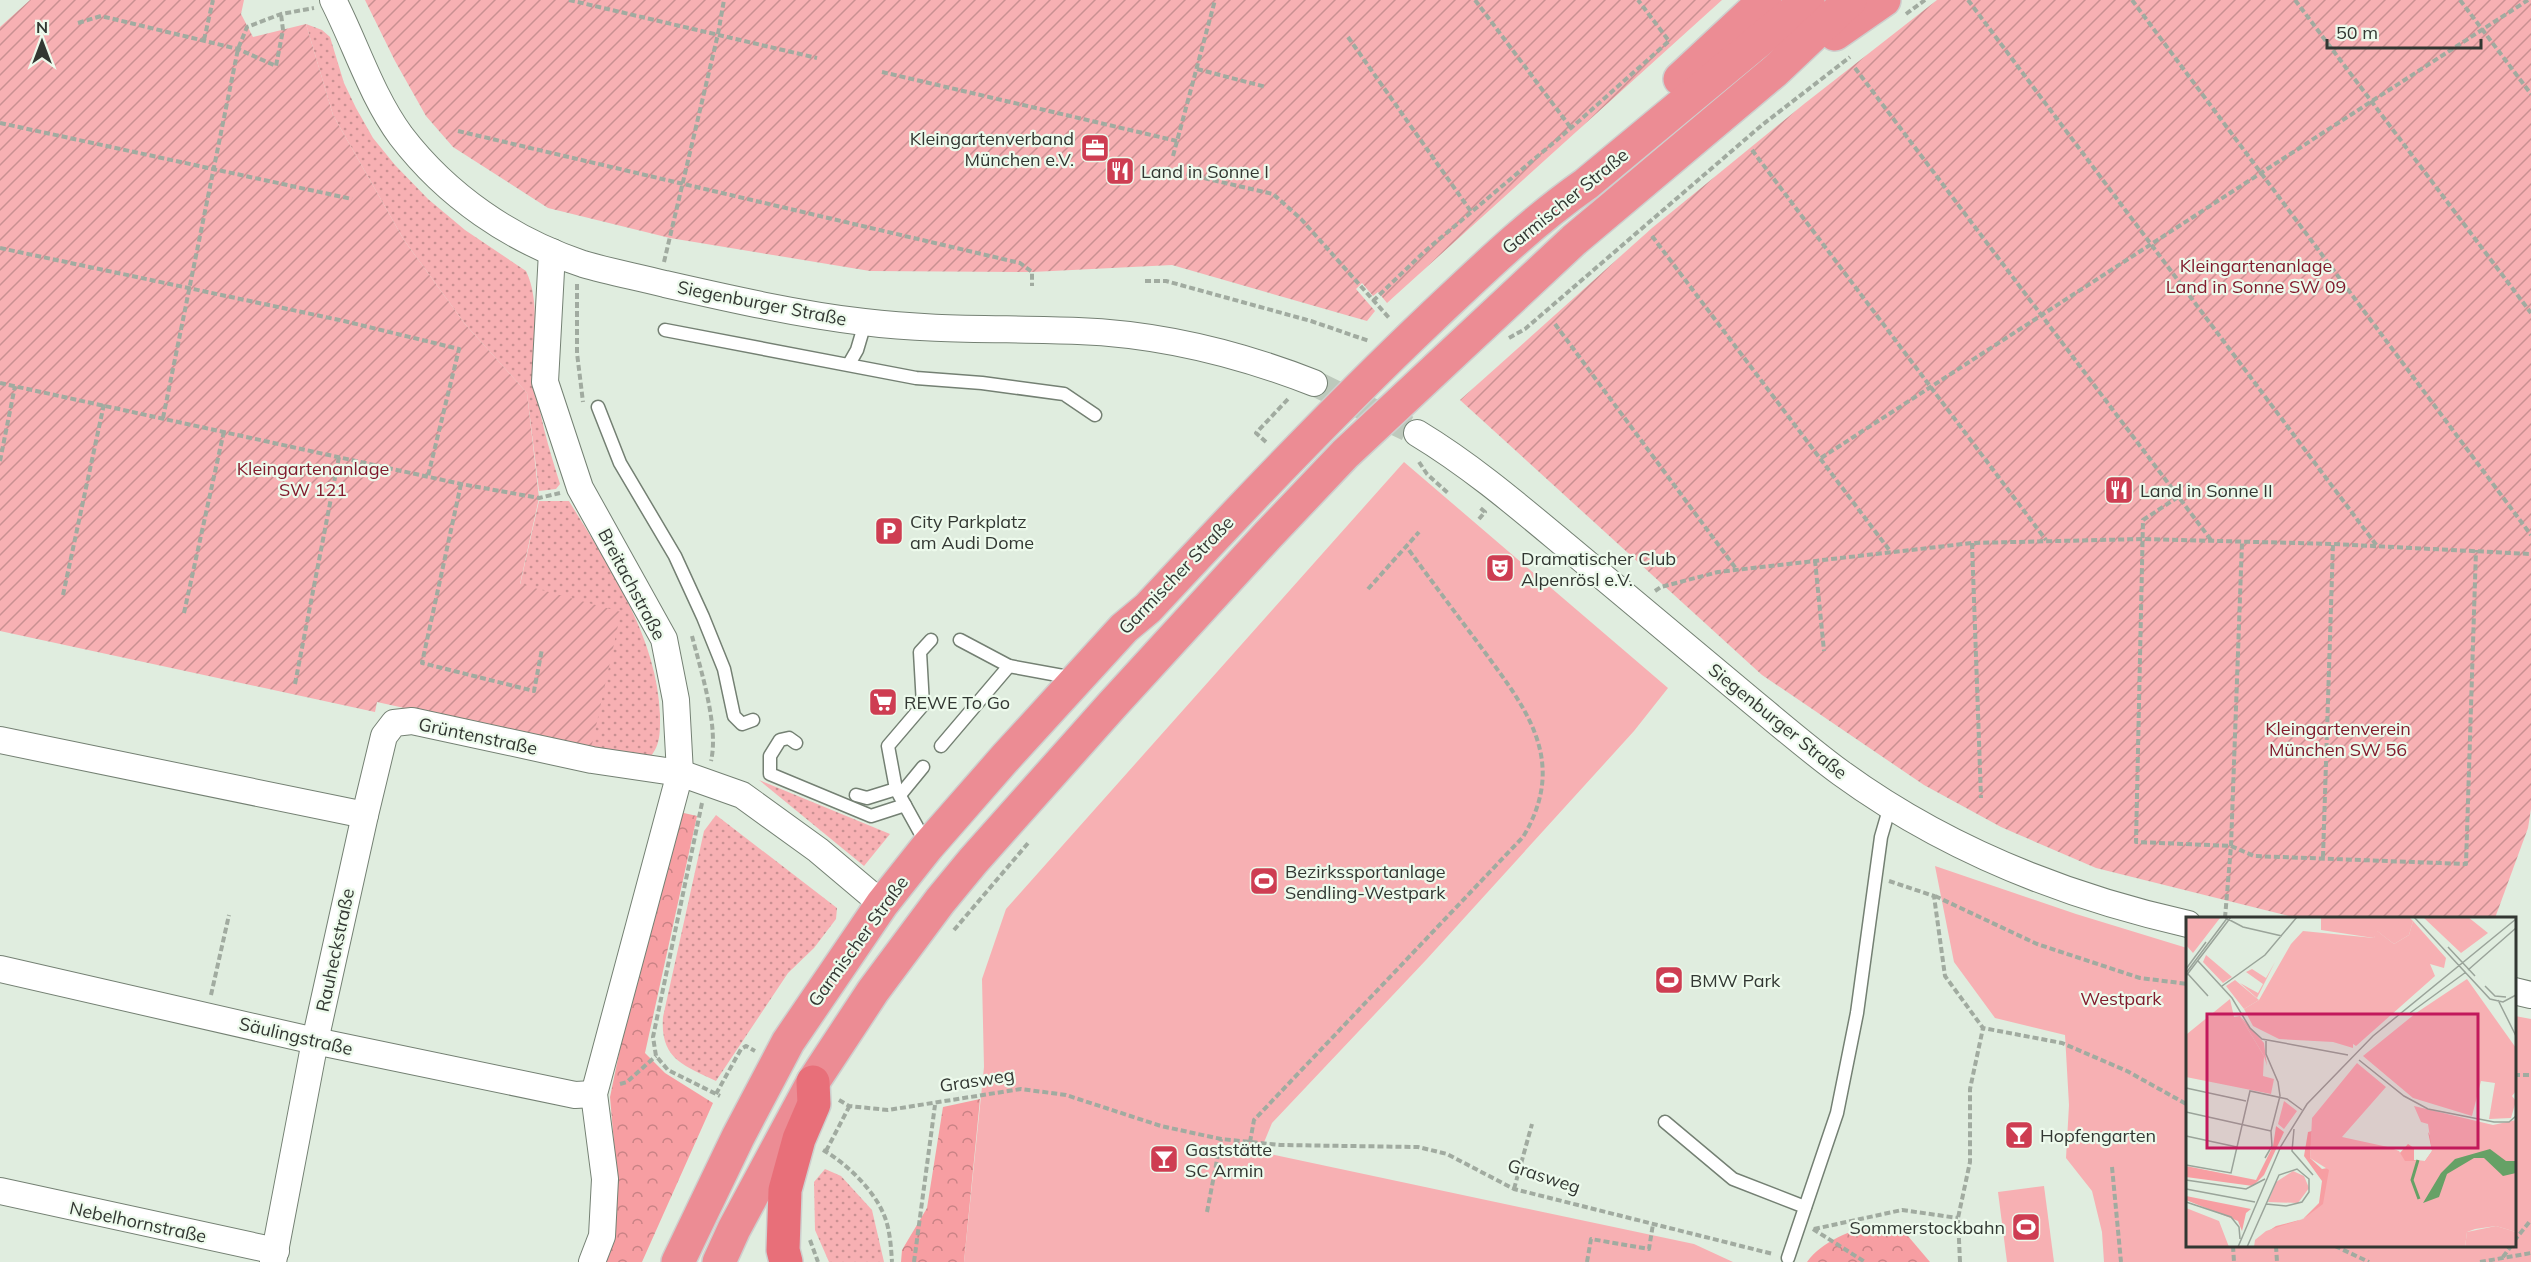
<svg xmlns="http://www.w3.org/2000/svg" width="2531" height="1262" viewBox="0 0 2531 1262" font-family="Mulish,sans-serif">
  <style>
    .grass { fill: url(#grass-dots) }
    .forest { fill: url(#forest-crowns) }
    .park { fill: #f7b0b3 }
    .garden { fill: url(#garden-furrows) }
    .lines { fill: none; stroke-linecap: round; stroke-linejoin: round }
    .minor-tunnel { stroke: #bdc9bc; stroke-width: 26; stroke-dasharray: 26 13; stroke-linecap: butt }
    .service-casing { stroke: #748073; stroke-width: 15 }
    .minor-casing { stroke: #748073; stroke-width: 28 }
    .trunk-casing { stroke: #cecfce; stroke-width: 36 }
    .motorway-casing { stroke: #cecfce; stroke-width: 36 }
    .path { stroke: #a1aba0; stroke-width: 4; stroke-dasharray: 6 3; stroke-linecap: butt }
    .service { stroke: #fff; stroke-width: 12 }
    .minor { stroke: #fff; stroke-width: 26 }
    .trunk { stroke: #ec8c94; stroke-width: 33 }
    .motorway { stroke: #e86f79; stroke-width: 33 }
    .labels { text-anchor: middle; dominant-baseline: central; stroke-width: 4.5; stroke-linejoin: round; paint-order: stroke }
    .poi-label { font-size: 18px; fill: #323732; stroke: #edfaec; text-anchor: start }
    .street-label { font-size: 18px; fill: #323732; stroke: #edfaec }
    .park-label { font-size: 18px; fill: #811b2d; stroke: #edfaec }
    .inset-river { fill: none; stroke: #66a166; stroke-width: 3 }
    .inset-road { fill: none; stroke: #9aa49a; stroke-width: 1.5 }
    .view { fill: #c2185b; fill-opacity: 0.15; stroke: #c2185b; stroke-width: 3 }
    .inset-edge { fill: none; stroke: #323732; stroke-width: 3 }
  </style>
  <defs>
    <pattern id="grass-dots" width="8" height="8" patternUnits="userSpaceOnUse" patternTransform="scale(1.5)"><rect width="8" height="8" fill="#f7b0b3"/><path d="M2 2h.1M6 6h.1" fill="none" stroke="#c99092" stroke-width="1.8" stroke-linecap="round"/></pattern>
    <pattern id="forest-crowns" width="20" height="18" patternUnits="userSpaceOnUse" patternTransform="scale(1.5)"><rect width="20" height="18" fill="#f79ea2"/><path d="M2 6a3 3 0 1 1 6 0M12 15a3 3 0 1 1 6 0" fill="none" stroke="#c98285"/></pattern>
    <pattern id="garden-furrows" width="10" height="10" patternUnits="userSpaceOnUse" patternTransform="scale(1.5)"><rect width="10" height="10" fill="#f7b0b3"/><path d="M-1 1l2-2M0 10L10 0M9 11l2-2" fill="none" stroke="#c99092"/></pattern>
  </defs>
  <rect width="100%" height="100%" fill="#e0eddf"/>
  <!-- grass -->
  <g class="grass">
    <path d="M306 24 322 30 330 37 344 83 356 108 373 138 395 165 428 199 465 230 526 271C541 302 532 342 535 376 538 413 549 449 560 484L556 489 539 491 527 393 465 324 404 240 333 115Z"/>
    <path d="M539 501H569C609 567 657 636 660 715 660 733 661 748 646 761L591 749 520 585Z"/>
    <path d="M759 780 890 834 864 866Z"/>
    <path d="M716 815 837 908 836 919 814 948 788 973 716 1081C683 1065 660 1059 663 1017L704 831Z"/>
    <path d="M825 1169 841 1176 872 1210 884 1262H829L815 1230 814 1182Z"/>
  </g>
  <!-- forest -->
  <g class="forest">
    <path d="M675 811 697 816 645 1053 665 1073 713 1103 642 1262H606L615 1239 617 1178 610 1097 642 943Z"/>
    <path d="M980 1099 964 1262H901L902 1250 927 1208 943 1107Z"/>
    <path d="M1874 1224 1902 1229 1930 1262H1807C1821 1242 1851 1230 1874 1224Z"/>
  </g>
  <!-- park -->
  <g class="park">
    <path d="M1404 462 1668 688 1634 731 1426 960 1272 1123 1260 1152 1694 1244 1733 1262H964L984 1067 982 979 1006 909Z"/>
    <path d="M1935 866 2076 914 2187 948 2188 1246H2514L2515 1016 2531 1019V1262H2104L2102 1232 2092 1191 2066 1158 2069 1105 2065 1035 1995 1018 1954 962Z"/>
    <path d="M2044 1186 2054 1262H2007L1998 1192Z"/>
  </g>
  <!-- garden -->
  <g class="garden">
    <path d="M30 0H244L241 14 253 37 306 24 333 115 404 240 465 324 527 393 539 498 520 584 621 612 591 749 377 702 375 712 0 631V27Z"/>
    <path d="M365 0H1722L1387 303 1378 292 1373 296 1362 283 1356 289 1375 311 1367 321 1172 265 1032 272 870 271 670 238 548 208 453 147 426 116 395 61Z"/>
    <path d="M1937 0H2531V809L2528 828 2495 918H2297L2096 868 2001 827 1924 785 1762 675 1460 400 1652 228 1804 104Z"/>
  </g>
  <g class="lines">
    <!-- minor-tunnel -->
    <path class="minor-tunnel" d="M1314 383 1417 433"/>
    <!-- service casing -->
    <g class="service-casing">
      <g id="service">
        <path d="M665 330 916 378 982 383 1064 394 1095 415"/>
        <path d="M849 364 857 350 865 323"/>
        <path d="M598 407 620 463 675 556 703 617 724 669 734 716 742 724 753 720"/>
        <path d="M960 640 1009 666 1074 678"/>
        <path d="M796 743 789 738 780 740 770 756V774L871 816 905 805"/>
        <path d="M941 746 1009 666"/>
        <path d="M856 795 867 798 896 789"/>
        <path d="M900 795 923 767"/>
        <path d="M927 845 896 789 888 746 923 705 920 652 931 640"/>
        <path d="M1665 1122 1733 1179 1805 1207"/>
        <path d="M1788 1258 1837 1113 1857 1013 1881 837 1890 806"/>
      </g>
    </g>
    <!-- minor casing -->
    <g class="minor-casing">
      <g id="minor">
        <path d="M333 0C356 45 371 95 401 136 447 196 511 240 583 264 610 272 638 277 665 284 731 299 797 314 864 322 935 331 1007 328 1078 331 1158 334 1240 354 1314 383"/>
        <path d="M552 252 545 382 580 488 664 639 676 700 680 773 594 1094 605 1179 602 1236 592 1262"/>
        <path d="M1417 433C1470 465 1517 505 1565 545 1628 597 1691 651 1754 703 1782 726 1811 751 1841 773 1944 848 2064 896 2188 924"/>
        <path d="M0 740 365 815"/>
        <path d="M0 969 315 1041 575 1095 594 1094"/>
        <path d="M2514 991 2531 995"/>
        <path d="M0 1191 276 1251"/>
        <path d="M273 1262 315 1041 365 815 384 736 394 723 412 721 592 760 680 773 742 795 818 850 882 904"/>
      </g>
    </g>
    <!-- trunk casing -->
    <g class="trunk-casing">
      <g id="trunk">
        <path d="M1835 34 1884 0"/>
        <path d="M1680 79 1765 0"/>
        <path d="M678 1262 738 1137 788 1042 882 904 928 846 1006 757 1124 628 1148 608C1240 509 1333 411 1431 318 1481 271 1530 223 1586 184L1808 0"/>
        <path d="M719 1262 734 1229 813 1082 873 991 940 901 973 861 1113 704 1268 535 1345 454 1574 240 1775 71 1850 0"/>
      </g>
    </g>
    <!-- motorway casing -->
    <g class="motorway-casing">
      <path id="motorway" d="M786 1262 783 1250 785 1190 799 1139 814 1104 813 1082"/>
    </g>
    <!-- path -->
    <g class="path">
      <path d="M569 0 817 58"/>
      <path d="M1475 0 1571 128"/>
      <path d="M1968 0 2377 546"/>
      <path d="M2132 0 2531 535"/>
      <path d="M2295 0 2531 313"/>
      <path d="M2460 0 2531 94"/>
      <path d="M1906 14 1925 0"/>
      <path d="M78 23 101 16 238 49 276 66 283 30 281 14"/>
      <path d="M1348 37 1472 213"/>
      <path d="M204 40 213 0"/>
      <path d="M1855 68 2211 540"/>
      <path d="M1197 69 1266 87"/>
      <path d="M882 72 1177 141"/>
      <path d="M0 123 352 199"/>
      <path d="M458 131 1020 263 1032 272V286"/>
      <path d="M1752 150 2046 540"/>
      <path d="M1173 156 1215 0"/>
      <path d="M1169 170 1273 194 1301 219 1390 319"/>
      <path d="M1652 236 1890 551"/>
      <path d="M0 248 344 321 459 349 428 476"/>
      <path d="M664 262 718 34 724 0"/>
      <path d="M1145 281H1166L1311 321 1369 341"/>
      <path d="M577 284V353L583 402"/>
      <path d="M1373 301 1424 252 1571 128 1669 41 1638 0"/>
      <path d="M1555 324 1737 570"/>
      <path d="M1509 338 1525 329 1762 125 1850 57"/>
      <path d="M0 383 461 484 539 498 560 493"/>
      <path d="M163 418 238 49 247 27 281 14 314 8"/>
      <path d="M1266 442 1256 433 1289 398"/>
      <path d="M1821 458 2528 0"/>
      <path d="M0 461 15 386"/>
      <path d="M1419 462 1427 474 1449 494"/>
      <path d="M461 484 422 663 534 691 542 649"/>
      <path d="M2178 497 2143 520 2136 842 2231 846 2254 856 2466 864 2476 550"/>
      <path d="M1479 519 1485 512 1479 507"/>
      <path d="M1972 543 1981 798"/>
      <path d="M1815 560 1824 651"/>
      <path d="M1368 589 1419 532"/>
      <path d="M1655 591 1661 587 1718 572 1972 543 2143 539 2333 544 2531 554"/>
      <path d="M63 595 104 404"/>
      <path d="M184 613 224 431"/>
      <path d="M692 636C701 671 719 727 711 761"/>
      <path d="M295 684 339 457"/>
      <path d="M702 803 653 1037 656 1056 668 1070 720 1096"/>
      <path d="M2323 857 2333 544"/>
      <path d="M1889 881 1934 896 1945 976 1983 1028 2062 1043 2127 1071 2188 1105"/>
      <path d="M1935 896 2037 944 2140 978 2188 984"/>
      <path d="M2225 918 2231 846 2242 542"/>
      <path d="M954 930 1029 842"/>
      <path d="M211 995 229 915"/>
      <path d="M2514 1075H2531"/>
      <path d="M620 1084 627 1082 656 1056"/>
      <path d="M716 1094 741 1049 746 1046 755 1051"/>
      <path d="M839 1100 849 1106 888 1110 1021 1089 1066 1095 1161 1126 1221 1139 1280 1145 1418 1147 1447 1154 1514 1189 1773 1254"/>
      <path d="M1250 1142 1254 1120 1523 837C1570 759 1524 706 1478 643 1454 611 1430 579 1406 546"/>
      <path d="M823 1150C846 1163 874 1190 884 1215 890 1229 891 1247 892 1262"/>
      <path d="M826 1151 849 1107"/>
      <path d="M2112 1167 2121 1262"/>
      <path d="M1514 1189 1532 1124"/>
      <path d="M1207 1212 1221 1139"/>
      <path d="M1813 1229 1865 1262"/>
      <path d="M1814 1229 1902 1210 1958 1218"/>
      <path d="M810 1240 818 1262"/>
      <path d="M2514 1241 2531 1220"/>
      <path d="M2233 1246 2234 1262"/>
      <path d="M2276 1246 2277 1262"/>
      <path d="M2335 1246 2369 1262"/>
      <path d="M2503 1257 2511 1246"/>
      <path d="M914 1262 935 1105"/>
      <path d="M1587 1262 1591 1239 1649 1249 1653 1224"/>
      <path d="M1960 1262 1958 1218 1970 1162V1089L1983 1028"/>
      <path d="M2480 1262 2531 1253"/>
    </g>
    <!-- service -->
    <use href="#service" class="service"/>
    <!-- minor -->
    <use href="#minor" class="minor"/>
    <!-- trunk -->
    <use href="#trunk" class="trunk"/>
    <!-- motorway -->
    <use href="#motorway" class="motorway"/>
  </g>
  <!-- icons -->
  <defs>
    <g id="office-square" transform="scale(1.5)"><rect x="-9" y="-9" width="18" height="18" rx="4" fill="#ce3d52" stroke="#edfaec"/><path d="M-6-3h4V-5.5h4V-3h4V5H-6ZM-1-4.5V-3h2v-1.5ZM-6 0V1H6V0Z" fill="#fff"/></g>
    <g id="restaurant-square" transform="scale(1.5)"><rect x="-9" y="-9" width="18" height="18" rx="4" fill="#ce3d52" stroke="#edfaec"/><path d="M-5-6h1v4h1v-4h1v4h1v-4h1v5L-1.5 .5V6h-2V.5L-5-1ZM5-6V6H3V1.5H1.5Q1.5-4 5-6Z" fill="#fff"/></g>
    <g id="parking-square" transform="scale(1.5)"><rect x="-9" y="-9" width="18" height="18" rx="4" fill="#ce3d52" stroke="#edfaec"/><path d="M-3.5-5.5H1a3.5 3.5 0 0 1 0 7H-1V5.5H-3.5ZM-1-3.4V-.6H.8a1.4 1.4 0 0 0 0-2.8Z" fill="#fff"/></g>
    <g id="theatre-square" transform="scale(1.5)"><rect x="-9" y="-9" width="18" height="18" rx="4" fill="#ce3d52" stroke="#edfaec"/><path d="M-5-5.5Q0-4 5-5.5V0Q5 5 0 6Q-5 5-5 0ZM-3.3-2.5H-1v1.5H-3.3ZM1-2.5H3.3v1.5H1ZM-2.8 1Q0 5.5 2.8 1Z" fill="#fff"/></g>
    <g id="supermarket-square" transform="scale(1.5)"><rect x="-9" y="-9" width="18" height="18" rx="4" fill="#ce3d52" stroke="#edfaec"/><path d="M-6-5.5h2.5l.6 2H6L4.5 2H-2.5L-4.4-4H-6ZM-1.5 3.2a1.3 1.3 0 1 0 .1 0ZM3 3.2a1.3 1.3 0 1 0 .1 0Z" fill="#fff"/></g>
    <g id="stadium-square" transform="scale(1.5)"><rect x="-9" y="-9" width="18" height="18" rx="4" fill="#ce3d52" stroke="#edfaec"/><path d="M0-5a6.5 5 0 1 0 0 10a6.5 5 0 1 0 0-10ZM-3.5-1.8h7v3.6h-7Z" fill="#fff"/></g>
    <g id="bar-square" transform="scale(1.5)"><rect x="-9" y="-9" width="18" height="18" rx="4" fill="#ce3d52" stroke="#edfaec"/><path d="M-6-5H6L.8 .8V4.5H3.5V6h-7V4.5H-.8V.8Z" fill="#fff"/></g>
  </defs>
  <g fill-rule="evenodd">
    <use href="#office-square" x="1095" y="148"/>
    <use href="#restaurant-square" x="1120" y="171"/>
    <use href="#restaurant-square" x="2119" y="490"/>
    <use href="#parking-square" x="889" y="531"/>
    <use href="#theatre-square" x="1500" y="568"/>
    <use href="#supermarket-square" x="883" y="702"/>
    <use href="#stadium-square" x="1264" y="881"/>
    <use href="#stadium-square" x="1669" y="980"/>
    <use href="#bar-square" x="2019" y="1135"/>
    <use href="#bar-square" x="1164" y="1159"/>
    <use href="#stadium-square" x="2026" y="1227"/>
  </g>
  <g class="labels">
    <!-- poi labels -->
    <g class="poi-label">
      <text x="1074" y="138" text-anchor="end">Kleingartenverband<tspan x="1074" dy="21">München e.V.</tspan></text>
      <text x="1141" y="171">Land in Sonne I</text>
      <text x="2140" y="490">Land in Sonne II</text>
      <text x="910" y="521">City Parkplatz<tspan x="910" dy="21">am Audi Dome</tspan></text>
      <text x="1521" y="558">Dramatischer Club<tspan x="1521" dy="21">Alpenrösl e.V.</tspan></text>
      <text x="904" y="702">REWE To Go</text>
      <text x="1285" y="871">Bezirkssportanlage<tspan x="1285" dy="21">Sendling-Westpark</tspan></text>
      <text x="1690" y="980">BMW Park</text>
      <text x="2040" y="1135">Hopfengarten</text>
      <text x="1185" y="1149">Gaststätte<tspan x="1185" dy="21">SC Armin</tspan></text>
      <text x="2005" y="1227" text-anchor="end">Sommerstockbahn</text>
    </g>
    <!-- street labels -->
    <g class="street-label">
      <text transform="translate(1565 201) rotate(-39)">Garmischer Straße</text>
      <text transform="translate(762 303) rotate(11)">Siegenburger Straße</text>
      <text transform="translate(1176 575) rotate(-46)">Garmischer Straße</text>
      <text transform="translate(632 584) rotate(62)">Breitachstraße</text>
      <text transform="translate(1778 721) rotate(39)">Siegenburger Straße</text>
      <text transform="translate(478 736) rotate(12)">Grüntenstraße</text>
      <text transform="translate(858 941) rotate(-54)">Garmischer Straße</text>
      <text transform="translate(335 950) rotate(-78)">Rauheckstraße</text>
      <text transform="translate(296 1036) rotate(13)">Säulingstraße</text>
      <text transform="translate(977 1080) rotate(-9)">Grasweg</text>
      <text transform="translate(1544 1176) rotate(18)">Grasweg</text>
      <text transform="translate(138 1222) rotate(12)">Nebelhornstraße</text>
    </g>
    <!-- park labels -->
    <g class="park-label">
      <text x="2256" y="265">Kleingartenanlage<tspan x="2256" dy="21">Land in Sonne SW 09</tspan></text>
      <text x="313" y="468">Kleingartenanlage<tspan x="313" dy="21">SW 121</tspan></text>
      <text x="2338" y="728">Kleingartenverein<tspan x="2338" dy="21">München SW 56</tspan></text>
      <text x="2121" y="998">Westpark</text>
    </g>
  </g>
  <!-- overview -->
  <g transform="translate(2186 917)">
    <rect width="330" height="330" fill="#e0eddf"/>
    <path d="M89 45 71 81 54 66 72 76 77 67 60 55 66 52 80 61ZM54 99 78 126 81 149 78 139ZM98 184 111 194 98 212 92 207ZM107 254 118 259 123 271 112 286 82 285 90 265Z" fill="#f7b0b3"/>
    <path d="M94 183 90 209 98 215 78 258 67 269 0 260V249L70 263 87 229ZM126 214 124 241 136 252 213 237 222 227 228 231V243L239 244 246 234 242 215 257 239 69 323 90 309 117 302 133 286 136 264 118 239 122 215ZM0 279 65 292 60 296 56 314 52 304 0 283Z" fill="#f79ea2"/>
    <path d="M135 0H223L227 4 223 18 208 27 191 14 188 21 135 13ZM20 38 46 60 37 66 17 45ZM49 63 73 83 58 92 40 69ZM171 146 200 170 156 220 202 230 213 234 219 244H239L246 234 242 207 235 205 228 189 307 208 330 203V315L310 309 289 312 281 315 279 330H68L69 323 80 314 117 302 137 287 143 253 124 241 126 201ZM0 291 33 304 43 330H0Z" fill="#f7b0b3"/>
    <path d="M0 0 34 1 7 36 0 28ZM237 0H282L302 16 275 36ZM227 4 260 41 258 51 244 47 249 59 170 129 167 127V131L147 125 93 122 67 109 58 92 73 83 105 27 117 14 188 21 190 13 208 27 223 18ZM281 62 330 131V174L326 179 330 184 325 201 303 202 309 166 295 164 286 199 227 181 177 139 230 96ZM44 82 48 100 54 99 78 139 77 159 88 162 85 177 0 160 1 117ZM310 309 330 315V330H279L281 315Z" fill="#f7b0b3"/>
    <path d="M304 232 320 244H330V256L317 259 298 241H288L261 257 253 280 237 286 255 256 269 242Z" fill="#66a166"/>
    <path class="inset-river" d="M232 243 226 263 233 282"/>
    <path class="inset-road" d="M38 0 57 10 96 19M228 0 304 82 317 85 330 78M262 30 289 59M12 44 46 81 64 111 76 122 162 138M0 52 20 25M282 53 330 11M0 56 42 0M2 57 22 79M0 59 45 0M36 69 79 38 111 0M299 69 309 79 320 80M312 83 330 119M224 96 280 55M173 143 218 179 242 192 308 205H323L330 199M0 171 60 184M0 195 85 214M108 212 106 234 127 258M0 219 51 230M79 241 86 229 85 214 94 179 92 165 80 137V124M0 248 45 256 64 174 101 182 116 193M0 263 60 272 79 262M0 272 69 285M0 285 45 300 53 310 54 322M52 330 95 229 121 187 187 119 330 2M61 330 93 258 111 252 123 262V275L116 285 100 289 80 287"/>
    <path class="view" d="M21 97H292V231H21Z"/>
    <rect width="330" height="330" class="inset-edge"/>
  </g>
  <!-- north arrow -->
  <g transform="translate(42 42)" stroke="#edfaec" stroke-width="4.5" paint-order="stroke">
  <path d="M0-4.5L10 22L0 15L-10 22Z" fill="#323732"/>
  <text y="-9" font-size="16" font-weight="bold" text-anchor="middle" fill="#323732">N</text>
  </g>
  <!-- scale -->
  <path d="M2327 39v9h154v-9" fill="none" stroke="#323732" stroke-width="3"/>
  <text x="2336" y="39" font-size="18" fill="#323732" stroke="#edfaec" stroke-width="4.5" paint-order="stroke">50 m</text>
</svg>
